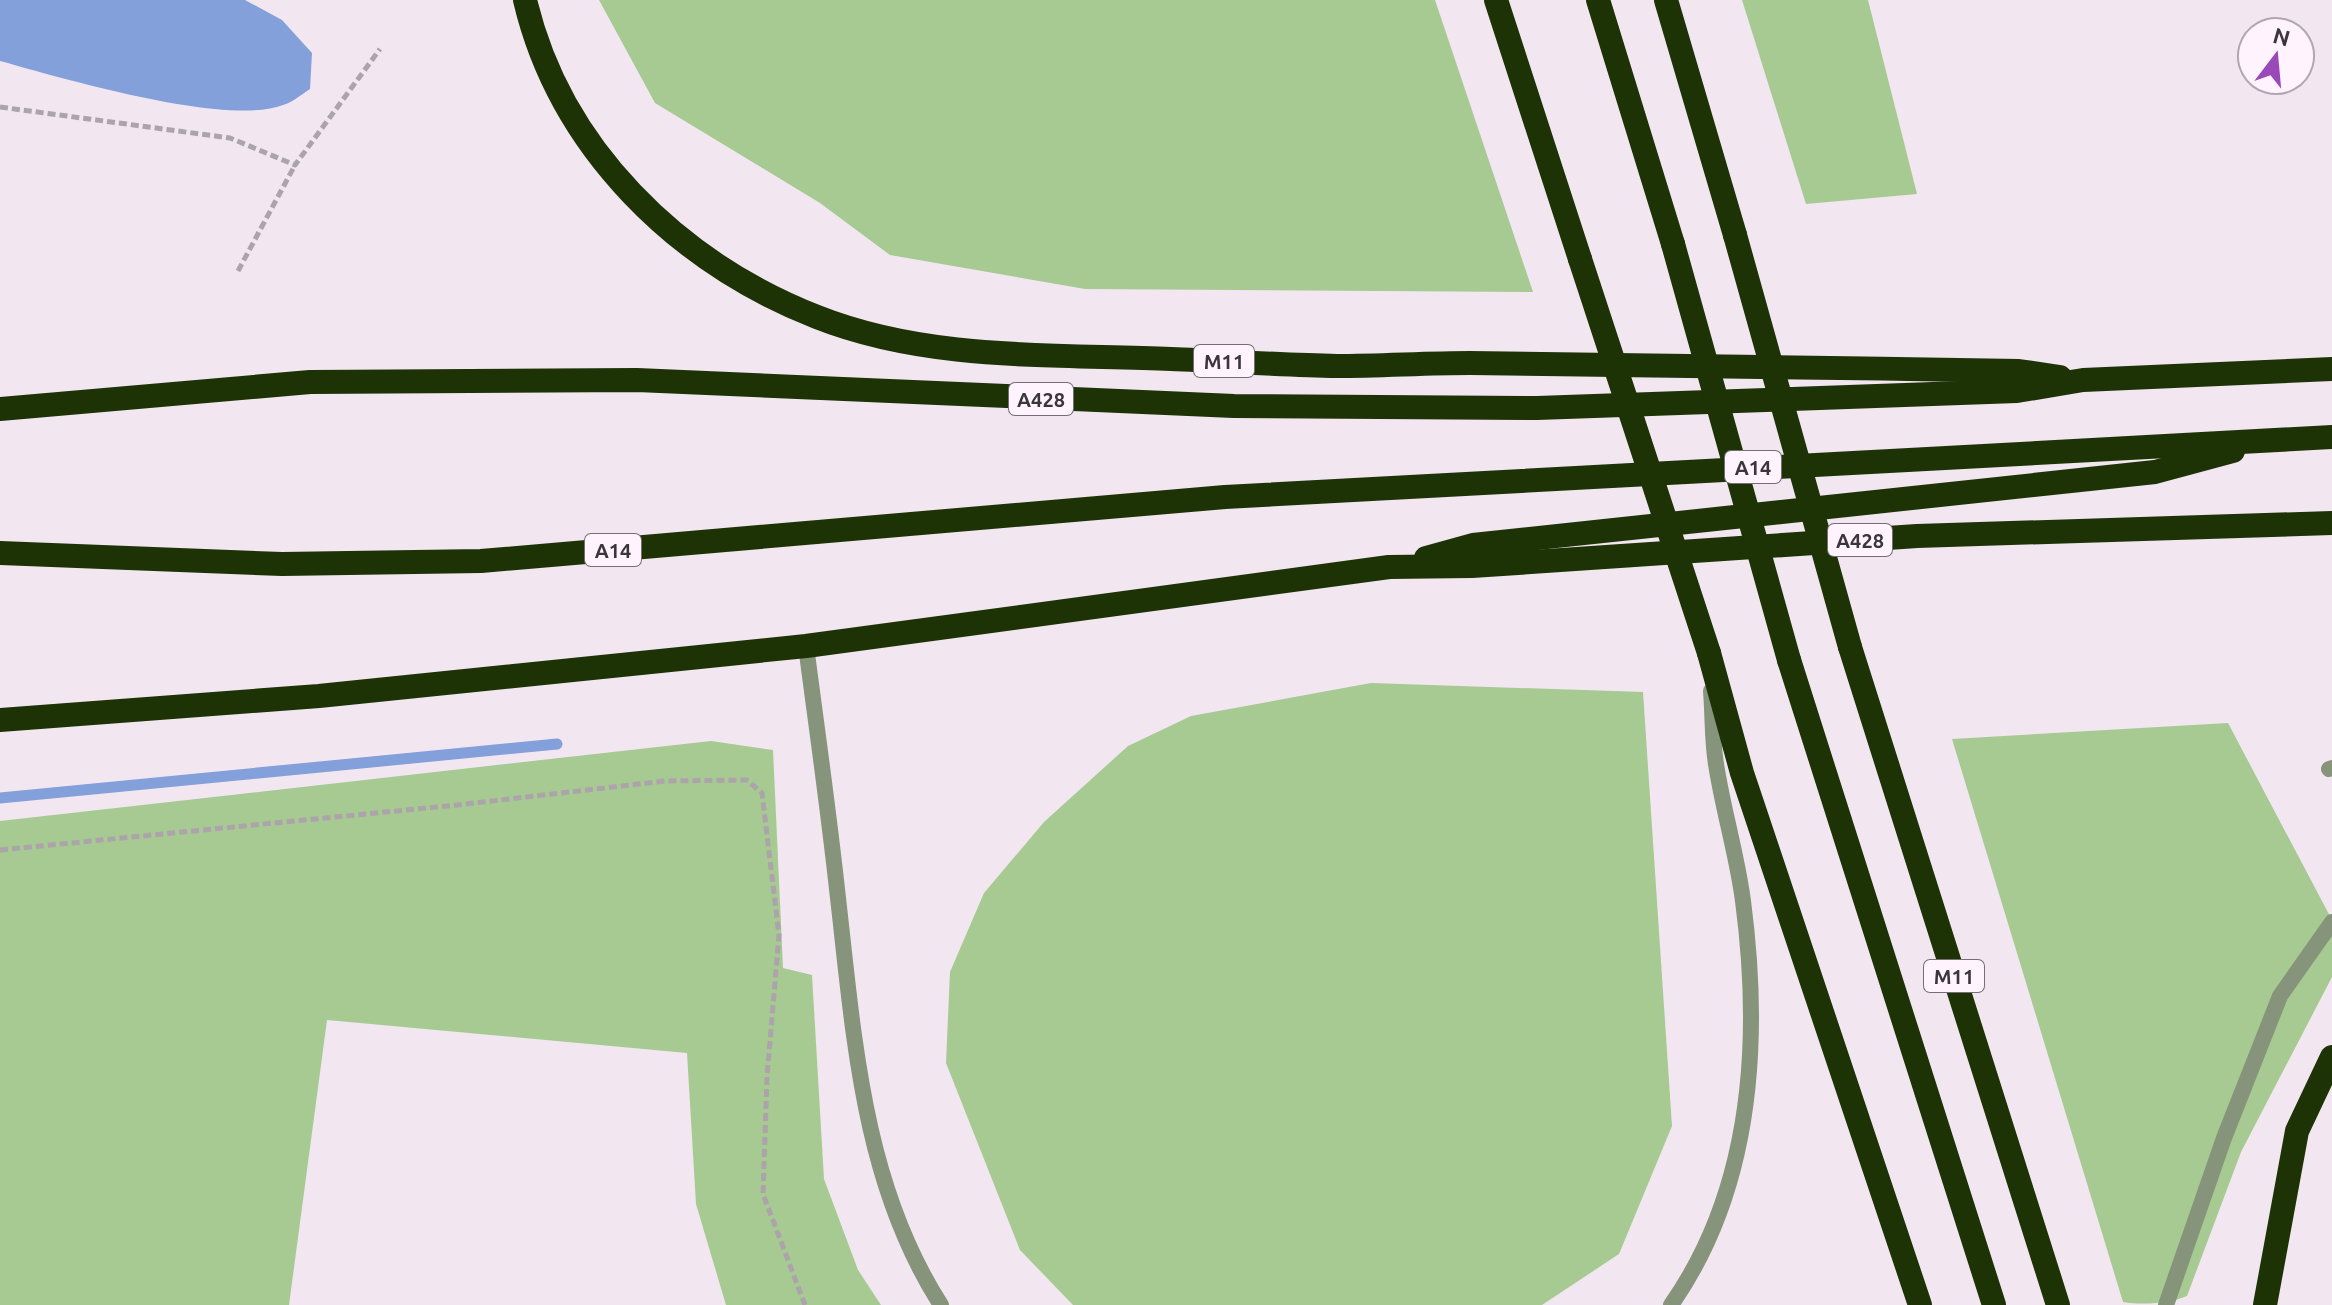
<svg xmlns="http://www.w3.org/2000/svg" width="2332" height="1305" viewBox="0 0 2332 1305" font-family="Ubuntu,sans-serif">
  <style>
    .green { fill: #a6ca92 }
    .water { fill: #83a0da }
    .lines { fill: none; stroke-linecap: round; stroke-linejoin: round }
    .stream { stroke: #83a0da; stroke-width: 11 }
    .path { stroke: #aca3ab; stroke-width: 5; stroke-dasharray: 8 4; stroke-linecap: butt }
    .lane { stroke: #85947a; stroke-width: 16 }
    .highway { stroke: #1d3306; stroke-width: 24 }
    .highway-bridge { stroke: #1d3306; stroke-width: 24 }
    .labels { text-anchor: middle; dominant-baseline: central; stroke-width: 6; stroke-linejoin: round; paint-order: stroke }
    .shield { fill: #fff3fe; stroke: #756f75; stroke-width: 2 }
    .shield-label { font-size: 20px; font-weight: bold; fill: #3a363a }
  </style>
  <rect width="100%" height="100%" fill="#f2e6f1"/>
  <!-- green -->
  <g class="green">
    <path d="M599 0H1435L1533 292 1085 289 890 255 820 203 655 103Z"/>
    <path d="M1742 0H1868L1917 194 1806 204Z"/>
    <path d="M1371 683 1643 692 1672 1126 1619 1254 1542 1305H1073L1020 1250 946 1063 950 972 984 893 1044 822 1128 746 1191 716Z"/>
    <path d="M2228 723 2332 920V977L2241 1152 2187 1296C2168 1304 2143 1305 2123 1302L1952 739Z"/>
    <path d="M711 741 773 750 783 968 812 975 824 1179 858 1270 881 1305H726L696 1204 687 1053 327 1020 289 1305H0V821Z"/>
  </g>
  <!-- water -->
  <path class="water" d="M0 0H245L282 20 312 53 310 89C302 94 293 102 283 105 227 127 62 78 0 61Z"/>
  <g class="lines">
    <!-- stream -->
    <path class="stream" d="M0 798 557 744"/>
    <!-- path -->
    <g class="path">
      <path d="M0 107 230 138 295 165 380 49"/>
      <path d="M238 271 295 165"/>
      <path d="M0 850 457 805 665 781 747 780 762 793 779 935 767 1077 763 1194 805 1305"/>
    </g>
    <!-- lane -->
    <g class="lane">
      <path d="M806 646C817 730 829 814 838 898 854 1038 863 1184 941 1305"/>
      <path d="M2329 769 2332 768"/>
      <path d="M1671 1305C1753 1188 1761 1038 1743 901 1737 855 1723 810 1716 764 1712 740 1713 715 1711 691"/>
      <path d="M2166 1305 2224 1138 2280 996 2332 922"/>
    </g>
    <!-- highway -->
    <g class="highway">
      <path d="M525 0C560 148 677 262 817 317 928 361 1053 354 1171 359 1226 361 1281 365 1337 366 1381 366 1426 363 1470 363 1653 364 1836 368 2019 371L2060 377"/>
      <path d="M1496 0 1580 259"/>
      <path d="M1598 0 1673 244"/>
      <path d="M1666 0 1735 235"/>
      <path d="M0 409 310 382 637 380 1234 406 1537 408 2017 391 2083 380 2332 369"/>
      <path d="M0 553 282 564 481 561 1225 497 2332 437"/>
      <path d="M1426 558 1473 545 2155 472 2233 451"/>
      <path d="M1850 647 2058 1305"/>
      <path d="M1709 653 1742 773 1920 1305"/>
      <path d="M1789 660 1994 1305"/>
      <path d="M0 720 319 696 806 646 1389 567 1472 566 1917 536 2332 523"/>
      <path d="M2265 1305 2297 1131 2332 1057"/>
    </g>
    <!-- highway-bridge -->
    <g class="highway-bridge">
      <path d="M1735 235 1850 647"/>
      <path d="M1673 244 1789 660"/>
      <path d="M1580 259 1709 653"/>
    </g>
  </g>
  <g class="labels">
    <!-- shield labels -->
    <g class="shield">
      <rect x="1194" y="345" width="60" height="32" rx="6"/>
      <rect x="1009" y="383" width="64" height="32" rx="6"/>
      <rect x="1725" y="451" width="56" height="32" rx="6"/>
      <rect x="1828" y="524" width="64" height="32" rx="6"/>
      <rect x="585" y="534" width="56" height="32" rx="6"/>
      <rect x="1924" y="960" width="60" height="32" rx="6"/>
    </g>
    <g class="shield-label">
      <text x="1224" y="361">M11</text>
      <text x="1041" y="399">A428</text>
      <text x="1753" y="467">A14</text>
      <text x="1860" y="540">A428</text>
      <text x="613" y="550">A14</text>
      <text x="1954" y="976">M11</text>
    </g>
  </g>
  <!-- north arrow -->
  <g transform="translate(2276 56) rotate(16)"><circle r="38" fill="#fff3fe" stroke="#b0a7b0" stroke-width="2"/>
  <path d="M0-6L14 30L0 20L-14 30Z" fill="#9949b8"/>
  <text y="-12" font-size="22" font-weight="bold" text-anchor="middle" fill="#3a363a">N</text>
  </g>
</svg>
